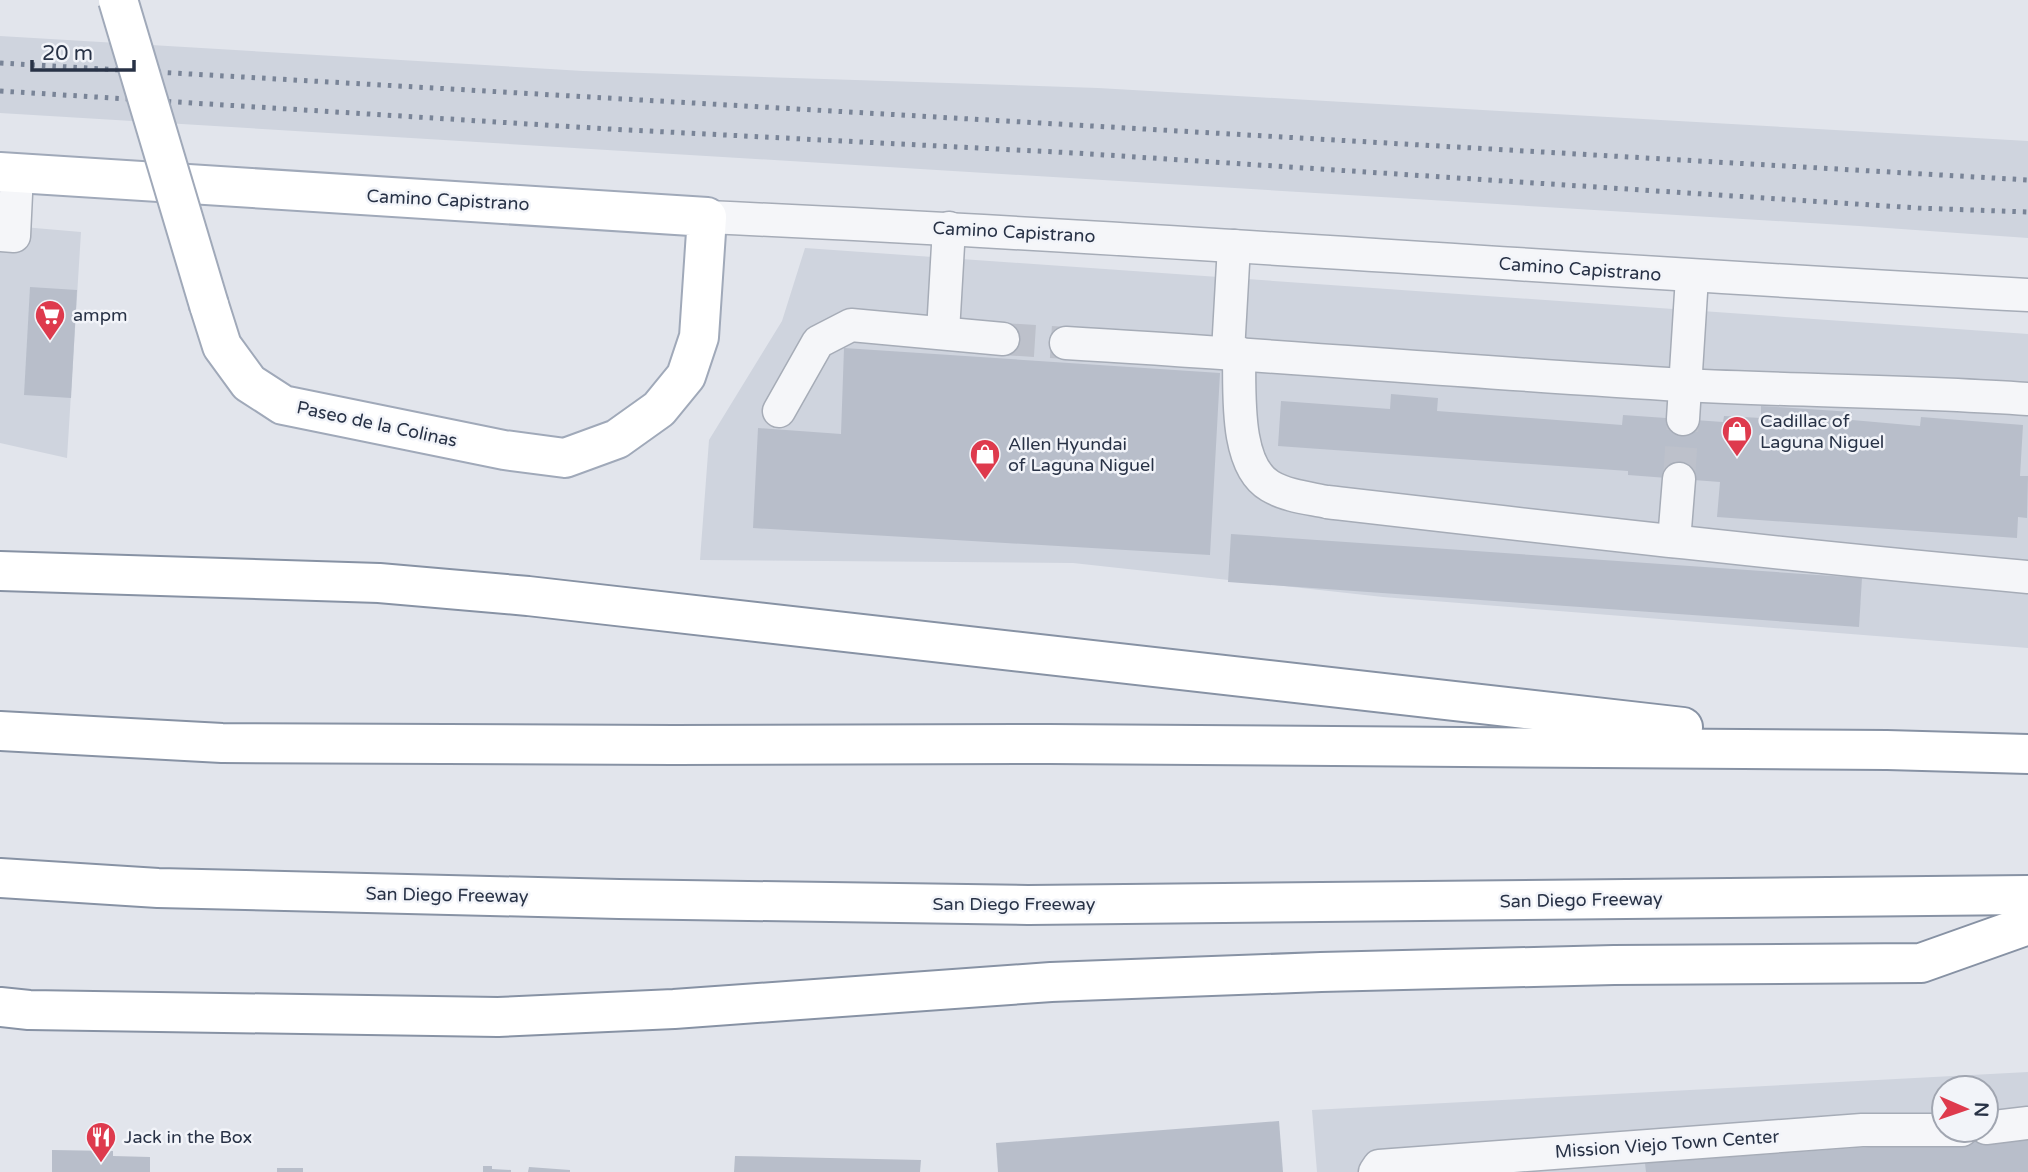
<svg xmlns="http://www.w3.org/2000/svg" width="2028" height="1172" viewBox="0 0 2028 1172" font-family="'Varela Round',sans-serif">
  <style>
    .built { fill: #cfd4de; fill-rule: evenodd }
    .building { fill: #b8beca }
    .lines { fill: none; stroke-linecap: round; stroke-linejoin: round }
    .minor-tunnel { stroke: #bdc1cb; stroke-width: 32; stroke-dasharray: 32 16; stroke-linecap: butt }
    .minor-casing { stroke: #a6acb7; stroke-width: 35 }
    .major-casing { stroke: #a0a9b9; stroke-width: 42 }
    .highway-casing { stroke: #8792a4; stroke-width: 42 }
    .minor { stroke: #f5f6f9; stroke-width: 32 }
    .major { stroke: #fff; stroke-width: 38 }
    .highway { stroke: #fff; stroke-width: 38 }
    .rail { stroke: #798497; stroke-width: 5; stroke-dasharray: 3.5 7; stroke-linecap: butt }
    .major-bridge-casing { stroke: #a0a9b9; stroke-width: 42; stroke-linecap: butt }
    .major-bridge { stroke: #fff; stroke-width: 38 }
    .labels { text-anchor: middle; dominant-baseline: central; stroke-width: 5; stroke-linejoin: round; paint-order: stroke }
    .street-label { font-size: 18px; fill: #283246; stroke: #f2f4f9 }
    .poi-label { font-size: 18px; fill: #283246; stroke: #f2f4f9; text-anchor: start }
  </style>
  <rect width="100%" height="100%" fill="#e2e5ec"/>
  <!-- built -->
  <g class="built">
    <path d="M0 36 583 71 1098 88 2028 141V238L1859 226 0 113Z"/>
    <path d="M0 225 81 232 67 458 0 443Z"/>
    <path d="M805 248 2028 334V648L1383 597 1073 563 700 560 709 440 782 321Z"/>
    <path d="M2028 1072V1172H1317L1312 1110ZM1944 1088H1986V1130H1944Z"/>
  </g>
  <!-- building -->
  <g class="building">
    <path d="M30 287 77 290 71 398 24 395Z"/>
    <path d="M844 348 1220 373 1210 555 753 528 758 428 841 434Z"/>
    <path d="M1391 394 1438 398 1437 411 1622 425 1623 415 1723 422 1724 416 1761 418V406L1852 412V420L1920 426 1921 417 2023 425 2020 476H2028L2027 518 2018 517 2017 538 1717 517 1720 482 1628 475V471L1278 446 1281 401 1390 409Z"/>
    <path d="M1231 534 1862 578 1859 627 1228 582Z"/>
    <path d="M1279 1121 1283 1172H998L996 1143Z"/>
    <path d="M2028 1136V1172H1646L1645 1163Z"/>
    <path d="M52 1150 113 1151V1156L150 1157V1172H52Z"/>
    <path d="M735 1156 921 1160 920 1172H734Z"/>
    <path d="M483 1166H492V1169L511 1170V1172H483Z"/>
    <path d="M529 1167 570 1170V1172H528Z"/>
    <rect x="277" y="1168" width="26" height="4"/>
  </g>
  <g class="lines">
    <!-- minor-tunnel -->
    <g class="minor-tunnel">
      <path d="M1003 339 1066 343"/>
      <path d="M1679 479 1683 419"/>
    </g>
    <!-- minor casing -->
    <g class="minor-casing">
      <g id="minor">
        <path d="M707 217C1148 237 1588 271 2028 295"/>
        <path d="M0 235 14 236 17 173"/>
        <path d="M943 332 949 228"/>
        <path d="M1066 343C1272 355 1478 373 1684 385 1799 391 1913 391 2028 399"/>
        <path d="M1228 352 1234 246"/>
        <path d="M1239 353C1240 390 1234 465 1270 486 1287 496 1308 498 1327 502 1561 529 1794 556 2028 577"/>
        <path d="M779 411 818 342 851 325 1003 339"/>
        <path d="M1683 419 1692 277"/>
        <path d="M1674 541 1679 479"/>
        <path d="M1986 1128 2028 1123"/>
        <path d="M1375 1172 1379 1166 1862 1130H1962"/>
      </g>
    </g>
    <!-- major casing -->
    <g class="major-casing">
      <path id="major" d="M0 172 707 217 699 337 686 376 659 409 617 439 565 458 504 450 283 405 249 383 222 346 209 305"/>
    </g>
    <!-- highway casing -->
    <g class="highway-casing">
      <g id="highway">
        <path d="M0 571 379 583 528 596 1683 727"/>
        <path d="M0 731 222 743 674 745 1050 744 1887 750 2028 754"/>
        <path d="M0 878 158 888 619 899 1028 905 2028 895"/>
        <path d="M0 1007 29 1010 498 1017 674 1009 1051 982 1321 972 1614 965 1921 963 2028 925"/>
      </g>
    </g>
    <!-- minor -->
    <use href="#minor" class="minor"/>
    <!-- major -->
    <use href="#major" class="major"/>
    <!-- highway -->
    <use href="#highway" class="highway"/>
    <!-- rail -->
    <g class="rail">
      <path d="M0 63 2028 180"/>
      <path d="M0 91 609 129 1075 153 1918 208 2028 212"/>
    </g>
    <!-- major-bridge casing -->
    <g class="major-bridge-casing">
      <path id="major-bridge" d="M118 0 209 305"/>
    </g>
    <!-- major-bridge -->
    <use href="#major-bridge" class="major-bridge"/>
  </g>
  <!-- icons -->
  <defs>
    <g id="supermarket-pin" transform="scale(1.575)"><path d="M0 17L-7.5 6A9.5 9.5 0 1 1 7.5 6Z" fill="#de3a4d" stroke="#f2f4f9"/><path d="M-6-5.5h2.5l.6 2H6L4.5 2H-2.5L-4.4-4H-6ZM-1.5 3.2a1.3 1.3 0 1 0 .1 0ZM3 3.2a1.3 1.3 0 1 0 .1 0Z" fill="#fff"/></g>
    <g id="shop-pin" transform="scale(1.575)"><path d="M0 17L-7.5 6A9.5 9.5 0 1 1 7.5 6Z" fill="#de3a4d" stroke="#f2f4f9"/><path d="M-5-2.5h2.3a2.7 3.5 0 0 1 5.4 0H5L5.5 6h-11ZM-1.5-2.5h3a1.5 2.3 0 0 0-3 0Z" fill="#fff"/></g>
    <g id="restaurant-pin" transform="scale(1.575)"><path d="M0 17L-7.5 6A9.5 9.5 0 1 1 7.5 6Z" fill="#de3a4d" stroke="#f2f4f9"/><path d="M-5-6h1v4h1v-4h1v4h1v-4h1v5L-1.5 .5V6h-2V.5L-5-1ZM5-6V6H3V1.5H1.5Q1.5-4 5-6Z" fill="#fff"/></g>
  </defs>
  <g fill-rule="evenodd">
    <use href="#supermarket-pin" x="50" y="315"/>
    <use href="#shop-pin" x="1737" y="431"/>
    <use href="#shop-pin" x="985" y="454"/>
    <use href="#restaurant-pin" x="101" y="1137"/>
  </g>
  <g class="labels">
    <!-- street labels -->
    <g class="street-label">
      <text transform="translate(448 200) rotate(3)">Camino Capistrano</text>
      <text transform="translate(1014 232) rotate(3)">Camino Capistrano</text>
      <text transform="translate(1580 269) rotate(4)">Camino Capistrano</text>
      <text transform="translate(377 424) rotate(12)">Paseo de la Colinas</text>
      <text transform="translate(447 895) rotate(1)">San Diego Freeway</text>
      <text transform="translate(1581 900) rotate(-1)">San Diego Freeway</text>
      <text x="1014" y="904">San Diego Freeway</text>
      <text transform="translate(1667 1144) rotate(-4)">Mission Viejo Town Center</text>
    </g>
    <!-- poi labels -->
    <g class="poi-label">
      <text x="73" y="315">ampm</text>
      <text x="1760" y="421">Cadillac of<tspan x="1760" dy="21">Laguna Niguel</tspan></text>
      <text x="1008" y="444">Allen Hyundai<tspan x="1008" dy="21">of Laguna Niguel</tspan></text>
      <text x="124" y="1137">Jack in the Box</text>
    </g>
  </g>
  <!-- north arrow -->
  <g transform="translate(1965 1109) rotate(92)"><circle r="33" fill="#f2f4f9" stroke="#a1a6b1" stroke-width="2"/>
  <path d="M0-5L12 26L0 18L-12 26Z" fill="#de3a4d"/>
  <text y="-10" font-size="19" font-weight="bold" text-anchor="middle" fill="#283246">N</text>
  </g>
  <!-- scale -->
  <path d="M32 60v10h102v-10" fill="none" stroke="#283246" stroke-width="3.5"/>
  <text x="42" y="60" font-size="21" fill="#283246" stroke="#f2f4f9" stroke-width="5" paint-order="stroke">20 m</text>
</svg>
